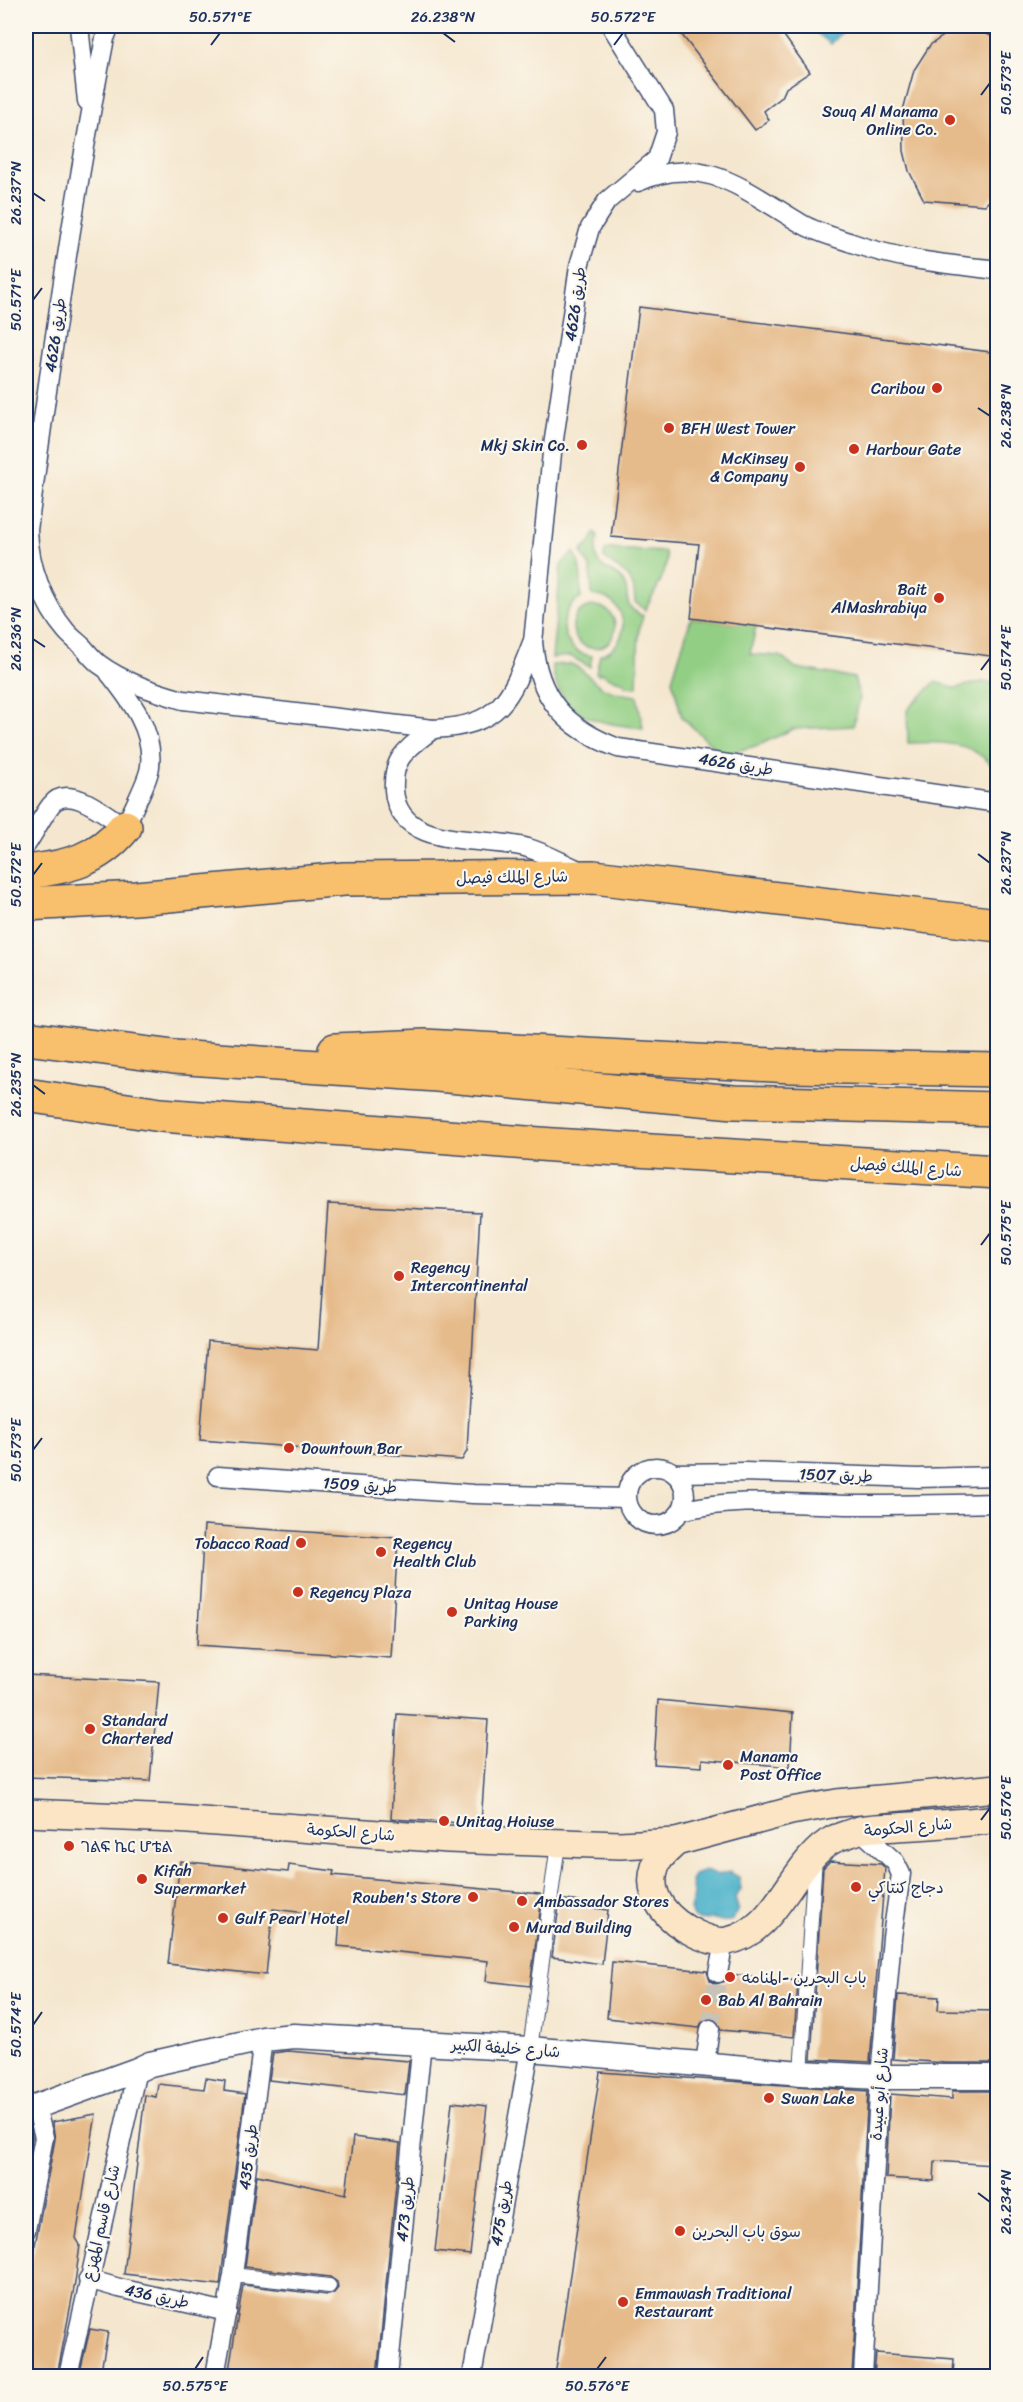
<svg xmlns="http://www.w3.org/2000/svg" width="1023" height="2402" viewBox="0 0 1023 2402" font-family="Sriracha,'Playpen Sans Arabic','Noto Sans Ethiopic',sans-serif">
  <style>
    .green { fill: #92cf84; stroke: #567f71; stroke-width: 1.5 }
    .water { fill: #4ab1c9; stroke: #327094; stroke-width: 1.5 }
    .building { fill: #e6bb8b }
    .lines { fill: none; stroke-linecap: round; stroke-linejoin: round }
    .minor-tunnel { stroke: #c9c2b8; stroke-width: 18; stroke-dasharray: 18 9; stroke-linecap: butt }
    .pedestrian-casing { stroke: #3c4b6f; stroke-width: 16 }
    .minor-casing { stroke: #3c4b6f; stroke-width: 21 }
    .tertiary-casing { stroke: #3c4b6f; stroke-width: 27 }
    .secondary-casing { stroke: #3c4b6f; stroke-width: 30 }
    .motorway-casing { stroke: #3c4b6f; stroke-width: 36 }
    .pedestrian { stroke: #fff; stroke-width: 14 }
    .minor { stroke: #fff; stroke-width: 18 }
    .tertiary { stroke: #fff; stroke-width: 24 }
    .secondary { stroke: #fce5c4; stroke-width: 27 }
    .motorway { stroke: #f8bf6c; stroke-width: 33 }
    .ticks { fill: none; stroke: #1b2f5e; stroke-width: 2 }
    .poi-dot { fill: #c8321e; stroke: #fbf7ec; stroke-width: 2 }
    .labels { text-anchor: middle; dominant-baseline: central; stroke-width: 4.5; stroke-linejoin: round; paint-order: stroke }
    .poi-label { font-size: 16px; fill: #1b2f5e; stroke: #fbf7ec; text-anchor: start }
    .street-label { font-size: 16px; fill: #1b2f5e; stroke: #fbf7ec }
    .neatline { fill: none; stroke: #1b2f5e; stroke-width: 2 }
    .ticks-label { font-size: 15px; text-anchor: middle; fill: #1b2f5e }
  </style>
  <rect width="100%" height="100%" fill="#fbf7ec"/>
  <filter id="ink" filterUnits="userSpaceOnUse"><feTurbulence type="fractalNoise" baseFrequency=".0167" numOctaves="2"/><feDisplacementMap in="SourceGraphic" scale="12" xChannelSelector="R" yChannelSelector="G"/><feConvolveMatrix kernelMatrix="1 2 1 2 8 2 1 2 1" color-interpolation-filters="sRGB"/></filter>
  <filter id="wash" filterUnits="userSpaceOnUse"><feTurbulence type="fractalNoise" baseFrequency=".008" numOctaves="4" result="noise"/><feDisplacementMap in="SourceGraphic" scale="24" xChannelSelector="R" yChannelSelector="G"/><feGaussianBlur stdDeviation="1.35" result="paint"/><feColorMatrix in="noise" values="0 0 0 0 0 0 0 0 0 0 0 0 0 0 0 0 0 1.4 0 .05"/><feComposite in="paint" operator="in"/></filter>
  <g filter="url(#wash)">
    <rect width="100%" height="100%" fill="#f5e7cf"/>
    <!-- green -->
    <g class="green">
      <path d="M595 532 598 537C597 542 595 550 596 556 599 571 616 570 623 581 632 595 619 605 643 616L639 630 637 687 625 686V682L610 678 600 672 599 675 596 673 600 655C635 644 628 596 592 595L590 567 581 552 591 541Z"/>
      <path d="M609 549 665 552C672 566 652 597 645 610L635 602 634 589 628 576 604 558 605 551Z"/>
      <path d="M574 552C582 565 581 582 581 598 554 612 560 653 592 656L590 667 570 656 552 658 561 565Z"/>
      <circle cx="594" cy="627" r="21"/>
      <path d="M691 618 756 626 750 654 780 656 796 668 854 678 860 698 853 726 793 729 759 745 722 755 682 717 672 680Z"/>
      <path d="M571 664C583 668 589 678 599 685 610 693 624 694 637 696L643 728C599 723 558 719 552 665Z"/>
      <path d="M935 682 955 688 982 682 997 683V771C972 740 945 742 908 743L907 710Z"/>
    </g>
    <!-- water -->
    <g class="water">
      <path d="M808 26H848L831 44Z"/>
      <path d="M705 1871 716 1875 729 1872 739 1877 741 1889 735 1897 738 1909 733 1920C724 1924 721 1919 712 1919 703 1920 701 1923 693 1917L690 1909 694 1896 691 1882 694 1875Z"/>
    </g>
    <g id="blocks">
      <!-- building -->
      <g class="building">
        <path d="M675 26H777L810 72 786 88 782 97 764 111 769 120 755 130Z"/>
        <path d="M958 30 980 31 998 39V192L985 205 924 200 909 171 904 151 903 110 914 70 930 45 948 33Z"/>
        <path d="M639 307 998 353V657L691 618 699 544 611 537Z"/>
        <path d="M328 1204 480 1212 467 1451 462 1460 200 1440 208 1341 318 1350Z"/>
        <path d="M204 1525 398 1538 391 1658 197 1645Z"/>
        <path d="M26 1675 159 1682 150 1781 26 1777Z"/>
        <path d="M658 1700 793 1713 790 1767 702 1759V1767L654 1764Z"/>
        <path d="M397 1714 488 1720 481 1824 391 1819Z"/>
        <path d="M180 1861 288 1872 289 1865 334 1871 333 1875 540 1894 542 1897 530 1986 486 1981 488 1961 338 1946 340 1917 273 1909 266 1975 168 1964Z"/>
        <path d="M830 1861 881 1864 885 1868 870 2062 811 2059 823 1868Z"/>
        <path d="M560 1899 580 1902 579 1906 608 1910 602 1964 552 1957Z"/>
        <path d="M612 1962 707 1971 710 1981 716 1984 726 1981 729 1974 798 1981 794 2037 721 2030 717 2021 711 2018 702 2022 699 2028 607 2018Z"/>
        <path d="M898 1995 939 1997 938 2010 998 2011V2063H946L893 2059Z"/>
        <path d="M288 2051 409 2061 405 2095 269 2080 273 2053Z"/>
        <path d="M600 2072 868 2091 852 2376H555Z"/>
        <path d="M206 2078 225 2081 224 2091 245 2094 220 2285 124 2274 145 2095 156 2097 158 2084 204 2089Z"/>
        <path d="M952 2091H998V2159H994L993 2165 935 2161 934 2181 886 2178 890 2094 952 2099Z"/>
        <path d="M452 2102 487 2106 470 2255 435 2251Z"/>
        <path d="M96 2114 76 2238 80 2245 75 2283 57 2376H26V2293L55 2139 52 2122Z"/>
        <path d="M26 2127H30L32 2137 26 2173Z"/>
        <path d="M353 2137 400 2143 377 2376H228L243 2285 328 2295 333 2294 338 2288 337 2282 330 2277 245 2267 257 2175 346 2194Z"/>
        <path d="M90 2329 108 2332 100 2376H79Z"/>
        <path d="M876 2353 954 2359 953 2376H874Z"/>
      </g>
    </g>
  </g>
  <g filter="url(#ink)">
    <use href="#blocks" fill-opacity="0" stroke="#3c4b6f" stroke-width="1.5"/>
    <g class="lines">
      <!-- minor-tunnel -->
      <path class="minor-tunnel" d="M710 2029 718 1973"/>
      <!-- pedestrian casing -->
      <g class="pedestrian-casing">
        <g id="pedestrian">
          <path d="M530 2049 558 1844"/>
          <path d="M801 2073 815 1857"/>
          <path d="M233 2275 329 2286"/>
        </g>
      </g>
      <!-- minor casing -->
      <g class="minor-casing">
        <g id="minor">
          <path d="M79 26 87 101"/>
          <path d="M110 26 105 38C73 201 50 365 28 530 29 565 43 604 66 631 71 637 78 642 83 647 88 653 93 659 99 664 123 682 155 692 183 700L433 729C500 726 510 700 532 643"/>
          <path d="M611 26 664 110 666 132 657 159 607 201 598 215 590 228 579 266 552 453 533 642C538 698 565 728 618 748L998 803"/>
          <path d="M638 182C705 152 747 192 802 224 816 232 834 237 849 242 898 260 946 264 998 270"/>
          <path d="M433 729C408 749 392 756 394 790 398 852 487 835 528 848 546 853 562 863 579 870"/>
          <path d="M26 845C35 832 41 818 51 805 69 782 107 816 125 827 131 812 149 780 150 766 154 729 130 700 109 673"/>
          <circle cx="656" cy="1496" r="29"/>
          <path d="M674 1473 745 1472 918 1478 998 1476"/>
          <path d="M218 1476 473 1494 626 1498"/>
          <path d="M681 1511C740 1496 799 1505 860 1505 905 1505 952 1504 998 1503"/>
          <path d="M860 1830 895 1862 901 1874 892 1937 880 2077 863 2376"/>
          <path d="M718 1973 724 1942"/>
          <path d="M705 2063 710 2029"/>
          <path d="M26 2230 44 2137 36 2107"/>
          <path d="M88 2279 119 2288 227 2312"/>
          <path d="M68 2376 137 2070"/>
          <path d="M215 2376 233 2275 263 2039"/>
          <path d="M388 2376 422 2042"/>
          <path d="M472 2376 530 2049"/>
        </g>
      </g>
      <!-- tertiary casing -->
      <g class="tertiary-casing">
        <path id="tertiary" d="M26 2110 137 2070 150 2064 263 2039 294 2036 530 2049 801 2073 880 2077H998"/>
      </g>
      <!-- secondary casing -->
      <g class="secondary-casing">
        <g id="secondary">
          <path d="M26 1813 175 1819 448 1839 620 1845 676 1842 791 1811 837 1803 998 1788"/>
          <path d="M676 1842C669 1849 658 1857 655 1867 645 1898 670 1922 696 1934 705 1938 717 1943 727 1941 778 1932 792 1861 834 1839 841 1836 849 1834 856 1831 868 1827 884 1828 897 1827 930 1825 964 1823 998 1819"/>
        </g>
      </g>
      <!-- motorway casing -->
      <g class="motorway-casing">
        <g id="motorway">
          <path d="M26 872C68 867 97 861 125 827"/>
          <path d="M26 904 136 898 344 879 594 877 998 925"/>
          <path d="M26 1038 174 1057 437 1075 734 1102 998 1109"/>
          <path d="M335 1050 425 1046 791 1066 998 1070"/>
          <path d="M26 1095 161 1115 553 1145 998 1172"/>
        </g>
      </g>
      <!-- pedestrian -->
      <use href="#pedestrian" class="pedestrian"/>
      <!-- minor -->
      <use href="#minor" class="minor"/>
      <!-- tertiary -->
      <use href="#tertiary" class="tertiary"/>
      <!-- secondary -->
      <use href="#secondary" class="secondary"/>
      <!-- motorway -->
      <use href="#motorway" class="motorway"/>
    </g>
  </g>
  <!-- ticks -->
  <path class="ticks" d="M443 33 455 42M211 45 220 33M614 45 623 33M981 95 990 83M33 193 45 201M33 300 42 288M978 408 990 416M33 639 45 647M981 670 990 658M978 854 990 863M33 875 42 863M33 1085 45 1094M981 1245 990 1233M33 1450 42 1438M981 1820 990 1808M33 2025 42 2012M978 2193 990 2202M195 2369 203 2357M597 2369 606 2357"/>
  <!-- markers -->
  <g class="poi-dot">
    <circle cx="950" cy="120" r="6"/>
    <circle cx="937" cy="388" r="6"/>
    <circle cx="669" cy="428" r="6"/>
    <circle cx="582" cy="445" r="6"/>
    <circle cx="854" cy="449" r="6"/>
    <circle cx="800" cy="467" r="6"/>
    <circle cx="939" cy="598" r="6"/>
    <circle cx="399" cy="1276" r="6"/>
    <circle cx="289" cy="1448" r="6"/>
    <circle cx="301" cy="1543" r="6"/>
    <circle cx="381" cy="1552" r="6"/>
    <circle cx="298" cy="1592" r="6"/>
    <circle cx="452" cy="1612" r="6"/>
    <circle cx="90" cy="1729" r="6"/>
    <circle cx="728" cy="1765" r="6"/>
    <circle cx="444" cy="1821" r="6"/>
    <circle cx="69" cy="1846" r="6"/>
    <circle cx="142" cy="1879" r="6"/>
    <circle cx="856" cy="1887" r="6"/>
    <circle cx="473" cy="1897" r="6"/>
    <circle cx="522" cy="1901" r="6"/>
    <circle cx="223" cy="1918" r="6"/>
    <circle cx="514" cy="1927" r="6"/>
    <circle cx="730" cy="1977" r="6"/>
    <circle cx="706" cy="2000" r="6"/>
    <circle cx="769" cy="2098" r="6"/>
    <circle cx="680" cy="2231" r="6"/>
    <circle cx="623" cy="2302" r="6"/>
  </g>
  <g class="labels">
    <!-- poi labels -->
    <g class="poi-label">
      <text x="938" y="111" text-anchor="end">Souq Al Manama<tspan x="938" dy="18">Online Co.</tspan></text>
      <text x="925" y="388" text-anchor="end">Caribou</text>
      <text x="681" y="428">BFH West Tower</text>
      <text x="570" y="445" text-anchor="end">Mkj Skin Co.</text>
      <text x="866" y="449">Harbour Gate</text>
      <text x="788" y="458" text-anchor="end">McKinsey<tspan x="788" dy="18">&amp; Company</tspan></text>
      <text x="927" y="589" text-anchor="end">Bait<tspan x="927" dy="18">AlMashrabiya</tspan></text>
      <text x="411" y="1267">Regency<tspan x="411" dy="18">Intercontinental</tspan></text>
      <text x="301" y="1448">Downtown Bar</text>
      <text x="289" y="1543" text-anchor="end">Tobacco Road</text>
      <text x="393" y="1543">Regency<tspan x="393" dy="18">Health Club</tspan></text>
      <text x="310" y="1592">Regency Plaza</text>
      <text x="464" y="1603">Unitag House<tspan x="464" dy="18">Parking</tspan></text>
      <text x="102" y="1720">Standard<tspan x="102" dy="18">Chartered</tspan></text>
      <text x="740" y="1756">Manama<tspan x="740" dy="18">Post Office</tspan></text>
      <text x="456" y="1821">Unitag Hoiuse</text>
      <text x="81" y="1846">ገልፍ ኬር ሆቴል</text>
      <text x="154" y="1870">Kifah<tspan x="154" dy="18">Supermarket</tspan></text>
      <text x="868" y="1887">دجاج كنتاكي</text>
      <text x="461" y="1897" text-anchor="end">Rouben's Store</text>
      <text x="534" y="1901">Ambassador Stores</text>
      <text x="235" y="1918">Gulf Pearl Hotel</text>
      <text x="526" y="1927">Murad Building</text>
      <text x="742" y="1977">باب البحرين -المنامه</text>
      <text x="718" y="2000">Bab Al Bahrain</text>
      <text x="781" y="2098">Swan Lake</text>
      <text x="692" y="2231">سوق باب البحرين</text>
      <text x="635" y="2293">Emmawash Traditional<tspan x="635" dy="18">Restaurant</tspan></text>
    </g>
    <!-- street labels -->
    <g class="street-label">
      <text transform="translate(575 304) rotate(-82)">طريق 4626</text>
      <text transform="translate(55 335) rotate(-82)">طريق 4626</text>
      <text transform="translate(736 764) rotate(9)">طريق 4626</text>
      <text transform="translate(512 877) rotate(-1)">شارع الملك فيصل</text>
      <text transform="translate(906 1167) rotate(4)">شارع الملك فيصل</text>
      <text transform="translate(836 1475) rotate(2)">طريق 1507</text>
      <text transform="translate(360 1485) rotate(4)">طريق 1509</text>
      <text transform="translate(908 1827) rotate(-5)">شارع الحكومة</text>
      <text transform="translate(351 1832) rotate(4)">شارع الحكومة</text>
      <text transform="translate(506 2048) rotate(4)">شارع خليفة الكبير</text>
      <text transform="translate(879 2094) rotate(-86)">شارع أبو عبيدة</text>
      <text transform="translate(248 2157) rotate(-83)">طريق 435</text>
      <text transform="translate(405 2209) rotate(-84)">طريق 473</text>
      <text transform="translate(501 2213) rotate(-80)">طريق 475</text>
      <text transform="translate(101 2223) rotate(-77)">شارع قاسم المهزع</text>
      <text transform="translate(157 2296) rotate(12)">طريق 436</text>
    </g>
  </g>
  <!-- margin -->
  <rect width="1023" height="2402" fill="none" stroke="#fbf7ec" stroke-width="66"/>
  <rect x="33" y="33" width="957" height="2336" class="neatline"/>
  <g class="ticks-label">
    <text x="220" y="22">50.571°E</text>
    <text x="443" y="22">26.238°N</text>
    <text x="623" y="22">50.572°E</text>
    <text transform="translate(1006 83) rotate(-90)" y="5">50.573°E</text>
    <text transform="translate(16 193) rotate(-90)" y="5">26.237°N</text>
    <text transform="translate(16 300) rotate(-90)" y="5">50.571°E</text>
    <text transform="translate(1006 416) rotate(-90)" y="5">26.238°N</text>
    <text transform="translate(16 639) rotate(-90)" y="5">26.236°N</text>
    <text transform="translate(1006 658) rotate(-90)" y="5">50.574°E</text>
    <text transform="translate(1006 863) rotate(-90)" y="5">26.237°N</text>
    <text transform="translate(16 875) rotate(-90)" y="5">50.572°E</text>
    <text transform="translate(16 1085) rotate(-90)" y="5">26.235°N</text>
    <text transform="translate(1006 1233) rotate(-90)" y="5">50.575°E</text>
    <text transform="translate(16 1450) rotate(-90)" y="5">50.573°E</text>
    <text transform="translate(1006 1808) rotate(-90)" y="5">50.576°E</text>
    <text transform="translate(16 2025) rotate(-90)" y="5">50.574°E</text>
    <text transform="translate(1006 2202) rotate(-90)" y="5">26.234°N</text>
    <text x="195" y="2391">50.575°E</text>
    <text x="597" y="2391">50.576°E</text>
  </g>
</svg>
